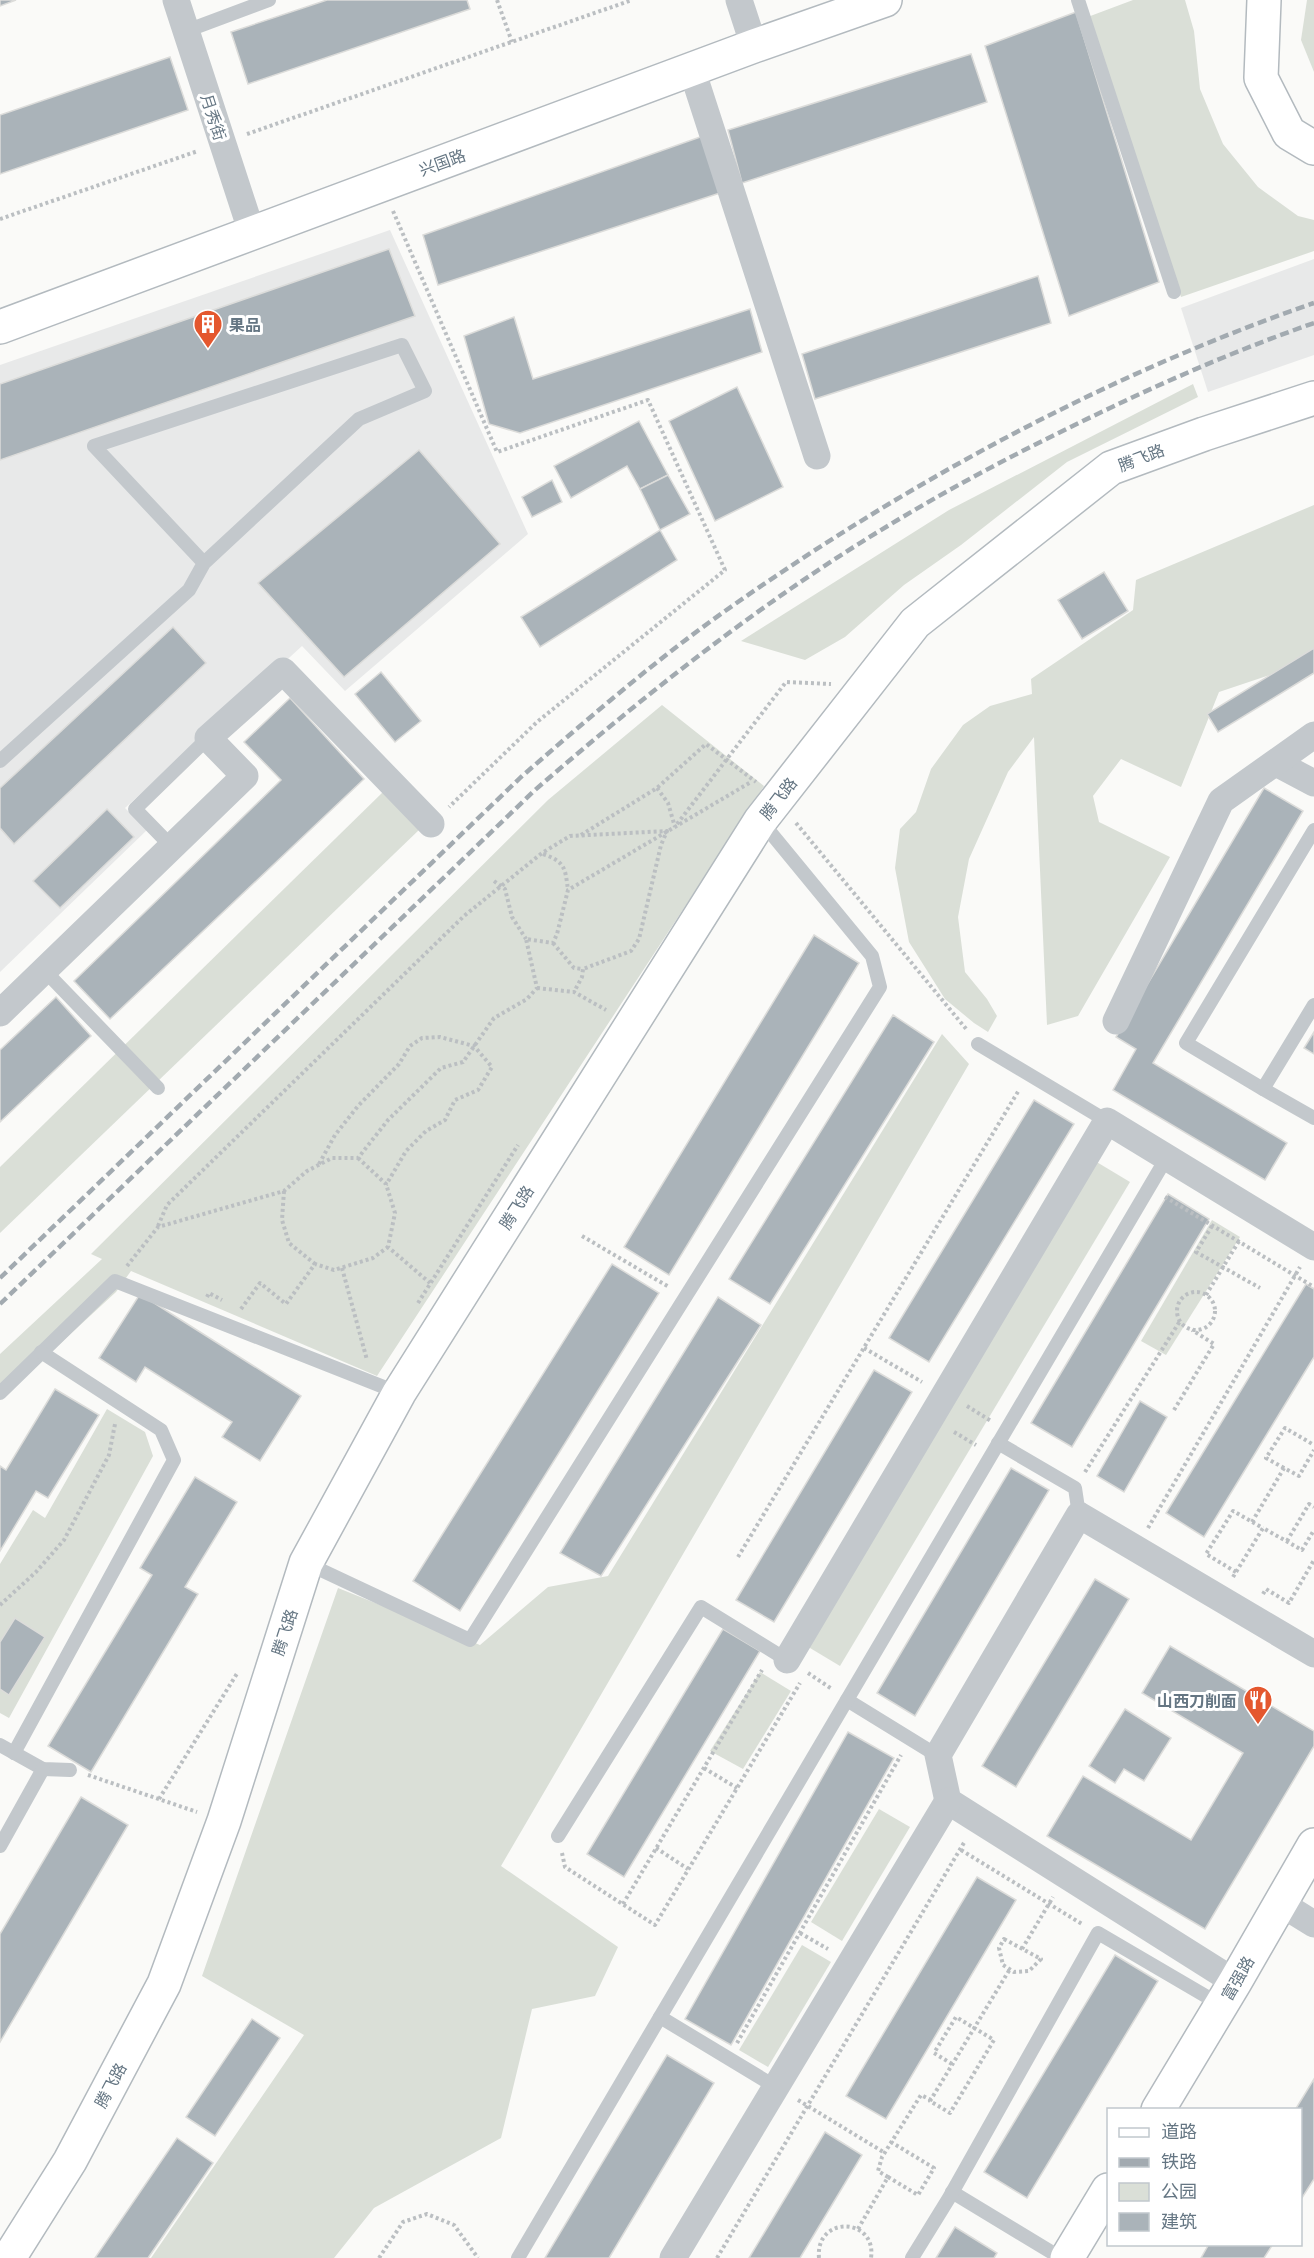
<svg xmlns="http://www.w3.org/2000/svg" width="1314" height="2258" viewBox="0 0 1314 2258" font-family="Lato,'Noto Sans SC',sans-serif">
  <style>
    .built { fill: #e8e9e9 }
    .green { fill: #dadfd7 }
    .building { fill: #aab3b9; stroke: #dcdcda; stroke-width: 1.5 }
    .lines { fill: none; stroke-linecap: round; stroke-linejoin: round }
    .secondary-casing { stroke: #b3babf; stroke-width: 36 }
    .path { stroke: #bbbfc2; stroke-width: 4; stroke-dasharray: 3 3; stroke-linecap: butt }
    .lane { stroke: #c3c8cc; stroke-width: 14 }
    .street { stroke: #c3c8cc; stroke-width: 27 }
    .secondary { stroke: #fff; stroke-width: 33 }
    .rail { stroke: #a2aab0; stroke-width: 4.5; stroke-dasharray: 9 4.5; stroke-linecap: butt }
    .labels { text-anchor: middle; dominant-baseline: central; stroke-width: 6; stroke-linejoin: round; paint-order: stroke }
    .street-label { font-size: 16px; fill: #657683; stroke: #fff }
    .poi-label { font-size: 16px; font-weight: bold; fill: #657683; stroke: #fff; text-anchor: start }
  </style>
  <rect width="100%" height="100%" fill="#fafaf8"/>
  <!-- built -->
  <g class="built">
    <path d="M390 230 528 534 345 691 302 646 125 808 147 830 0 972V365Z"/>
    <path d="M1314 259V355L1208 392 1181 308Z"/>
  </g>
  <!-- green -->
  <g class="green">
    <path d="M1133 0H1185L1194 31 1200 89 1223 144 1258 187 1298 216 1314 220V251L1181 297 1085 18Z"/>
    <path d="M1307 0H1314V72L1301 40Z"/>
    <path d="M1193 384 1198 397 1067 462 961 545 904 585 845 637 805 660 741 641 949 510Z"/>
    <path d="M1314 505V660L1219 692 1181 787 1121 759 1093 796 1099 822 1170 857 1078 1016 1047 1025 1034 737 1008 772 969 859 958 917 965 972 987 999 997 1016 988 1032 974 1023 945 999 909 942 895 868 900 829 916 812 931 769 963 725 990 706 1032 694 1031 679 1133 610 1136 580Z"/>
    <path d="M662 705 764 786 377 1376 131 1271 116 1292 0 1399V1354L102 1259 91 1254 548 800Z"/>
    <path d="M384 791 420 829 0 1233V1167Z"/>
    <path d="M942 1034 969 1064 501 1866 618 1947 595 1996 532 2009 501 2138 374 2208 334 2258H151L304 2035 202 1976 338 1588 480 1645 548 1587 608 1576Z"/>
    <path d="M1095 1161 1130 1182 840 1666 805 1645Z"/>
    <path d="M1212 1220 1240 1237 1166 1355 1141 1341Z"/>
    <path d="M107 1409 145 1432 153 1456 9 1718 0 1713V1564L33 1510 45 1518Z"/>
    <path d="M760 1672 791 1691 743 1769 710 1751Z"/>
    <path d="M879 1809 910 1827 842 1941 811 1922Z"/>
    <path d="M802 1945 831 1962 768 2067 739 2050Z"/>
  </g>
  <!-- building -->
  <g class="building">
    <path d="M0 0H16L0 6Z"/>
    <path d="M327 0H467L470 9 248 84 231 32Z"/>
    <path d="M1076 12 1159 282 1069 316 985 46Z"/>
    <path d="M971 54 987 102 742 183 728 130Z"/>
    <path d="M170 57 188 110 0 174V115Z"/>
    <path d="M703 136 720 193 438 285 423 235Z"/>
    <path d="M389 249 415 316 0 460V384Z"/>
    <path d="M1038 276 1051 323 815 399 802 354Z"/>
    <path d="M750 309 762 352 520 433 489 424 464 336 514 317 533 379Z"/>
    <path d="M737 387 783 487 715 521 669 421Z"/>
    <path d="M639 421 668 475 640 489 627 466 571 498 554 466Z"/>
    <path d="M419 450 500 544 344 677 258 583Z"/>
    <path d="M668 475 690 514 660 530 640 489Z"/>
    <path d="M552 480 562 502 532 517 522 497Z"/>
    <path d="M660 530 677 560 540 647 521 617Z"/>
    <path d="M1104 572 1128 611 1082 639 1058 600Z"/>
    <path d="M173 627 206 663 14 844 0 828V788Z"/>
    <path d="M1314 648V673L1218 732 1207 714Z"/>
    <path d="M381 672 421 721 395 742 355 694Z"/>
    <path d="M290 698 364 779 110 1019 74 981 281 780 244 742Z"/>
    <path d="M1264 788 1303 811 1153 1063 1287 1143 1265 1180 1113 1090 1136 1049 1116 1037Z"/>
    <path d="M107 809 134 837 60 908 33 881Z"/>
    <path d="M814 935 859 963 669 1275 624 1247Z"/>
    <path d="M56 997 91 1036 0 1122V1050Z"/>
    <path d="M893 1015 934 1042 770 1304 729 1279Z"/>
    <path d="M1314 1032V1054L1304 1048Z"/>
    <path d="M1034 1100 1074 1124 929 1362 889 1338Z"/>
    <path d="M1168 1194 1209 1219 1072 1447 1031 1423Z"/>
    <path d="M612 1264 659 1293 460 1611 413 1581Z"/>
    <path d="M1306 1284 1314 1289V1357L1204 1537 1166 1513Z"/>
    <path d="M140 1294 301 1396 260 1461 222 1437 232 1422 145 1367 136 1382 99 1358Z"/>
    <path d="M718 1297 761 1325 601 1576 560 1553Z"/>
    <path d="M874 1370 912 1392 774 1622 736 1600Z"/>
    <path d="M55 1389 99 1415 48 1498 36 1491 0 1551V1466L6 1470Z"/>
    <path d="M1140 1401 1167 1417 1124 1492 1097 1476Z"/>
    <path d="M1011 1468 1049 1490 915 1716 877 1693Z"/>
    <path d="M195 1477 237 1502 185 1587 198 1594 91 1772 48 1746 152 1575 140 1568Z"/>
    <path d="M1095 1579 1129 1599 1016 1787 982 1766Z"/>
    <path d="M15 1618 45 1637 9 1695 0 1689V1642Z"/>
    <path d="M723 1629 760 1651 624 1877 587 1854Z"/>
    <path d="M1170 1646 1314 1731V1746L1205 1929 1047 1836 1083 1776 1191 1840 1243 1753 1142 1693Z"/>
    <path d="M1125 1709 1171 1738 1144 1781 1124 1769 1115 1783 1089 1766Z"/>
    <path d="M848 1732 894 1758 731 2045 685 2019Z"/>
    <path d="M81 1797 128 1825 0 2042V1934Z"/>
    <path d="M977 1877 1016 1900 886 2119 846 2096Z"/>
    <path d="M1115 1955 1158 1981 1027 2198 984 2172Z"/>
    <path d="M252 2019 280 2038 215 2136 186 2117Z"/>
    <path d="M667 2055 714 2083 609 2258H545Z"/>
    <path d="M1314 2079V2179L1300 2201V2110H1295Z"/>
    <path d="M825 2132 862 2155 800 2258H749Z"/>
    <path d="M177 2138 213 2163 148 2258H95Z"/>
    <path d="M955 2227 997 2253 994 2258H936Z"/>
    <path d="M1209 2244H1273L1264 2258H1201Z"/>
  </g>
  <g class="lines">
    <!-- secondary casing -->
    <g class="secondary-casing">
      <g id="secondary">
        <path d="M1264 0 1261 78 1289 133 1314 148"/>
        <path d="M0 327 754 46 885 0"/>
        <path d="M1158 2110 1235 1982 1314 1845"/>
        <path d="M9 2258 70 2161 164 1984 224 1821 306 1563 399 1393 760 821 915 623 1111 468 1204 434 1314 398"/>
        <path d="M1067 2258 1108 2190"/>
      </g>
    </g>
    <!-- path -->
    <g class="path">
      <path d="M497 0 512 42"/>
      <path d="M247 134 632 0"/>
      <path d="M393 211 497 452 648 400 725 570 537 722 449 807"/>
      <path d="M0 219 198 151"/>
      <path d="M657 788 668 803 675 827"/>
      <path d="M796 823 967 1030"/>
      <path d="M677 824 786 682 831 684"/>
      <path d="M581 835 657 788 706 744 756 782"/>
      <path d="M543 854C565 862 565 867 568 890"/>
      <path d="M494 881 505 889 512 917 526 939"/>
      <path d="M553 943 574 968 583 969 582 977 574 992"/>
      <path d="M537 988 574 992 606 1010"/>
      <path d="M358 1158 386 1184 395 1213 388 1247 430 1283"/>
      <path d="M319 1164 335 1135 358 1106 399 1064 410 1046 422 1038 440 1037 474 1046 492 1067 478 1090 455 1100 445 1120 426 1131 406 1151 386 1185"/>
      <path d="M284 1191 282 1220 289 1243 315 1264"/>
      <path d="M1165 1197 1314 1287"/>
      <path d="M158 1226 167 1205 464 916 542 853 570 836 667 831 661 845 639 939 631 951 583 969"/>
      <path d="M1212 1226 1196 1252 1260 1288"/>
      <path d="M582 1236 669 1287"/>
      <path d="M127 1266 158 1227 284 1191 307 1171 332 1158H358L388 1120 441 1068 463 1062 494 1018 527 999 537 988 526 939 553 943 557 934 568 890 751 782"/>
      <path d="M342 1268 367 1360"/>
      <circle cx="1196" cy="1311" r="19"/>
      <path d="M1206 1295 1239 1241"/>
      <path d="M207 1297 209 1293 222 1300"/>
      <path d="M418 1303 518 1145"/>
      <path d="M241 1309 260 1283 286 1304 315 1264 334 1270 373 1258 388 1247"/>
      <path d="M864 1348 922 1382"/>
      <path d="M967 1406 991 1421"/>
      <path d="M1174 1410 1214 1344 1192 1330"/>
      <path d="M954 1432 976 1445"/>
      <path d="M1284 1468 1266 1458 1285 1428 1314 1445"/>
      <path d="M1085 1472 1180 1321"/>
      <path d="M1252 1522 1284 1468 1299 1476 1314 1450"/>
      <path d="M1148 1528 1300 1267"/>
      <path d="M1287 1541 1309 1504 1314 1507"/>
      <path d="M738 1557 1019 1090"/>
      <path d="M1236 1572 1206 1554 1233 1511 1263 1528"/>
      <path d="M1233 1577 1263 1528 1302 1550 1314 1530"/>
      <path d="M1263 1594 1266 1589 1289 1603 1314 1560"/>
      <path d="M0 1605 36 1572 64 1540 109 1455 115 1424"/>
      <path d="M808 1673 832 1689"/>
      <path d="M704 1768 737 1788"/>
      <path d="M88 1775 197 1812"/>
      <path d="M159 1799 238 1672"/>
      <path d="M656 1848 688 1869"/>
      <path d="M961 1850 1082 1924"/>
      <path d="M562 1853 565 1867 655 1925 800 1683"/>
      <path d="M623 1904 762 1670"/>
      <path d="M800 1933 828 1949"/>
      <path d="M1004 1939 1041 1959 1029 1971 1014 1972 1003 1965 999 1948Z"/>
      <path d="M1022 1949 1053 1897"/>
      <path d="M737 2043 901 1755"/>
      <path d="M952 2064 934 2053 956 2017 994 2040 950 2113 930 2101C957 2057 983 2013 1010 1969"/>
      <path d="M798 2100 885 2153"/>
      <path d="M888 2177 918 2195 934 2168 891 2142"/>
      <path d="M858 2229 888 2177 878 2171 882 2157 921 2095 931 2100"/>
      <path d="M379 2258 403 2222 427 2214 454 2225 478 2258"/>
      <path d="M717 2258 965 1841"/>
      <path d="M819 2258C815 2215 877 2217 871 2258"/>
    </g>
    <!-- lane -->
    <g class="lane">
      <path d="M1078 0 1174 292"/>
      <path d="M186 31 269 0"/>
      <path d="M0 761 189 590 204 563 359 419 425 391 402 345 94 446 204 563"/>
      <path d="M1314 830 1186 1043 1263 1089 1314 1005"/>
      <path d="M171 846 135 809 208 738"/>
      <path d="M44 970 158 1088"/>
      <path d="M978 1044 1107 1121"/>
      <path d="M1263 1089 1314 1118"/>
      <path d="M0 1393 115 1281 399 1393"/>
      <path d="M998 1443 1075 1488 1079 1515"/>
      <path d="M306 1563 470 1640 880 987 872 956 761 821"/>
      <path d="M847 1700 938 1756"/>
      <path d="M0 1745 43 1769 70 1770"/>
      <path d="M14 1753 174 1460 161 1430 41 1352"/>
      <path d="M558 1836 701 1607 787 1660"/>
      <path d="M0 1846 43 1769"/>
      <path d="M660 2017 776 2087"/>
      <path d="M952 2192 1061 2258"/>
      <path d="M518 2258 1167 1157"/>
      <path d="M912 2258 949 2198 1098 1933 1221 2005"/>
    </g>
    <!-- street -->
    <g class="street">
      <path d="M176 0 252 233"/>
      <path d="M739 0 754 46"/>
      <path d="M692 70 817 456"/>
      <path d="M1276 763 1314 783"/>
      <path d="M0 1013 245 776 208 738 283 671 431 824"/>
      <path d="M1116 1021 1221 801 1314 735"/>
      <path d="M787 1660 1107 1121 1314 1247"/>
      <path d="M1280 1903 1314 1924"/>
      <path d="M1235 1982 948 1801 938 1755 1079 1515 1314 1654"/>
      <path d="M673 2258 948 1801"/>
    </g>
    <!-- secondary -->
    <use href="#secondary" class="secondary"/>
    <!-- rail -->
    <g class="rail">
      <path d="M0 1278 521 777C590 717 660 656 735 604 914 479 1108 374 1314 303"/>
      <path d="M0 1304 535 790C647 693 764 600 891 524 962 481 1036 443 1110 408 1177 376 1245 347 1314 323"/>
    </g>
  </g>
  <!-- icons -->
  <defs>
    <g id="building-pin" transform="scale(1.5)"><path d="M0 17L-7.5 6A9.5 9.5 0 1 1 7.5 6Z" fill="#e4572e" stroke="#fff"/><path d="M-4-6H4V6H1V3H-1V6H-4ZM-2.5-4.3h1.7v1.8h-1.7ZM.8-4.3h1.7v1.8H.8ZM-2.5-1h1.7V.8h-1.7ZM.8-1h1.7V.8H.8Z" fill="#fff"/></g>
    <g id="restaurant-pin" transform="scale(1.5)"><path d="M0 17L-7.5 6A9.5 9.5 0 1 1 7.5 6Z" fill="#e4572e" stroke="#fff"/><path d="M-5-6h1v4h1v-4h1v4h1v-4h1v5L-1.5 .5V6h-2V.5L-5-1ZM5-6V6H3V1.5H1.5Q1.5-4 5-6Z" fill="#fff"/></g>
  </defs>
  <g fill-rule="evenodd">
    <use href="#building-pin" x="208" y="324"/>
    <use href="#restaurant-pin" x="1258" y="1700"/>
  </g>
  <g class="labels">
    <!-- street labels -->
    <g class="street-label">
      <text transform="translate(214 117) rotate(72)">月秀街</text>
      <text transform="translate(442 162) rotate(-20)">兴国路</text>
      <text transform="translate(1141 457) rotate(-21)">腾飞路</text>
      <text transform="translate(778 798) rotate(-52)">腾飞路</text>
      <text transform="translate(516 1207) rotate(-57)">腾飞路</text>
      <text transform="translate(284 1632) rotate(-72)">腾飞路</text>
      <text transform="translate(1237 1978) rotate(-60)">富强路</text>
      <text transform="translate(110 2085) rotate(-62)">腾飞路</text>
    </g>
    <!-- poi labels -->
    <g class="poi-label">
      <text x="229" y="324">果品</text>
      <text x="1237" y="1700" text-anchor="end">山西刀削面</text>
    </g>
  </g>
  <!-- legend -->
  <rect x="1107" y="2108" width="195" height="138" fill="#ffffff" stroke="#c1c8cd" stroke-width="1.5"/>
  <rect x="1119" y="2128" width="30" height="9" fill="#ffffff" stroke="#c1c8cd" stroke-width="1.5"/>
  <text x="1161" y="2138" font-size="18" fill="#657683">道路</text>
  <rect x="1119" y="2158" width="30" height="9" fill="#a2aab0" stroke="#c1c8cd" stroke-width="1.5"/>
  <text x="1161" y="2168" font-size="18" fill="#657683">铁路</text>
  <rect x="1119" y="2183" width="30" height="18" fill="#dadfd7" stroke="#c1c8cd" stroke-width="1.5"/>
  <text x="1161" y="2198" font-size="18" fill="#657683">公园</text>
  <rect x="1119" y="2213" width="30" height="18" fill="#aab3b9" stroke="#c1c8cd" stroke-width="1.5"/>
  <text x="1161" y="2228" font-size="18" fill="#657683">建筑</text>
</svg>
